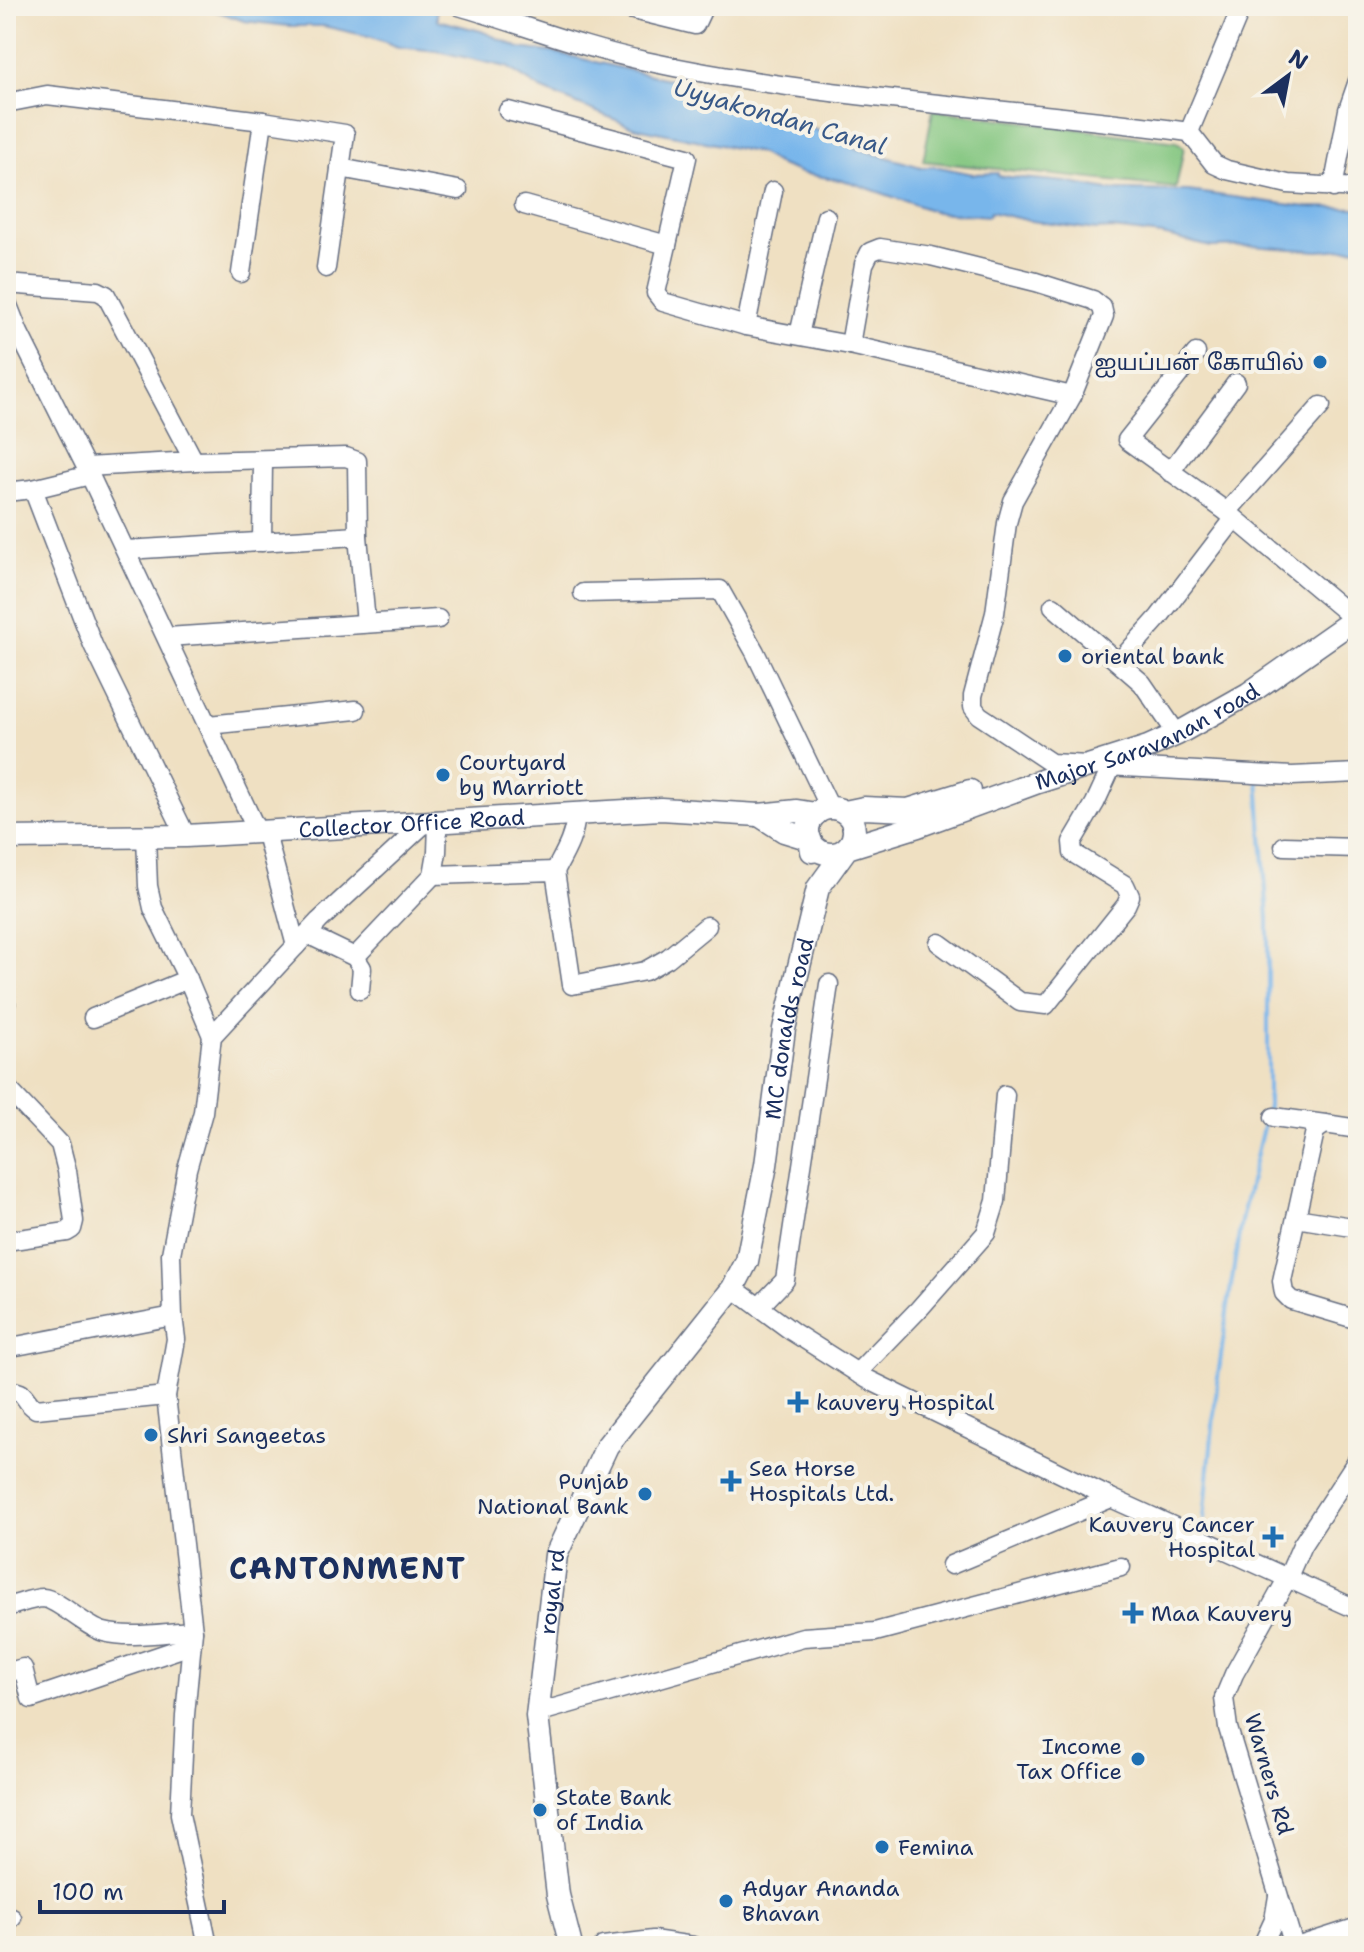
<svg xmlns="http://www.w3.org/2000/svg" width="1364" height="1952" viewBox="0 0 1364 1952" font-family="'Shantell Sans','Noto Sans Tamil',sans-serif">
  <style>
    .green { fill: #83c680; stroke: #4f7a6f; stroke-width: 2 }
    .water { fill: #78b6eb; stroke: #4a72a4; stroke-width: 2 }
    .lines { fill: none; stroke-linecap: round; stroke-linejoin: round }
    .stream { stroke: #78b6eb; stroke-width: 4 }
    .minor-casing { stroke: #656d81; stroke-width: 21 }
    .major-casing { stroke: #656d81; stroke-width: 25 }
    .minor { stroke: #fff; stroke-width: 18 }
    .major { stroke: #fff; stroke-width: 22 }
    .poi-dot { fill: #1f6fb2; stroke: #f7f3e8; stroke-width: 3 }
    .labels { text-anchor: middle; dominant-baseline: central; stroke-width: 8; stroke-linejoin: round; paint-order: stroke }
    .poi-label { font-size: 22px; fill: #1b2f5e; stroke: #f7f3e8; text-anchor: start }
    .street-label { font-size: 22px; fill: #1b2f5e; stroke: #f7f3e8 }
    .water-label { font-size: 24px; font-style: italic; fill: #375888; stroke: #f7f3e8 }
    .district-label { font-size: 30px; font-weight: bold; letter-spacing: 2px; fill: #1b2f5e; stroke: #f7f3e8 }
  </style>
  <rect width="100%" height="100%" fill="#f7f3e8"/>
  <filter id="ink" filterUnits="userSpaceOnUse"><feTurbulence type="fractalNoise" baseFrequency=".0125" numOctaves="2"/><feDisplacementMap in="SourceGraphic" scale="16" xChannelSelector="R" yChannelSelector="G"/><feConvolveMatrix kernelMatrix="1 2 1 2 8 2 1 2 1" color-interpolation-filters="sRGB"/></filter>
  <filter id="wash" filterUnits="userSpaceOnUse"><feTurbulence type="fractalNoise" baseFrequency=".006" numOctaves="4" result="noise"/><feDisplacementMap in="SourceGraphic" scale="32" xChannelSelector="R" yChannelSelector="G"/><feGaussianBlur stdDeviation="1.8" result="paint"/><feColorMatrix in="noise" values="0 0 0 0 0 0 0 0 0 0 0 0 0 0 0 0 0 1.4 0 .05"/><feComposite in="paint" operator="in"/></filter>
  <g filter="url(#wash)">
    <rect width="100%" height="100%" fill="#efe0c2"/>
    <!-- green -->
    <path class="green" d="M933 110 1177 142 1184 147 1176 188 923 161Z"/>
    <!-- water -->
    <path class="water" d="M190 6H366C384 11 413 6 433 6L437 7V20L481 31 520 48 557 53 672 80 696 92 722 97 810 127 858 149 921 167H939L973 174 998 173V176L1066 182 1108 190 1188 191 1307 207 1358 208V248L1318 251 1252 246 1211 247 1162 235 1113 229 1096 230 1031 221 990 212 989 216 936 212 850 182 801 173 780 165 759 153 633 127 541 89 507 67 437 51 398 47 372 37 323 26H289L244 21 216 11Z"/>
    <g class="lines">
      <!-- stream -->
      <path class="stream" d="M1204 1519 1217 1384 1227 1312 1241 1221 1268 1106V920L1258 780"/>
    </g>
  </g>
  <g filter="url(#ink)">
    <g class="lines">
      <!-- minor casing -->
      <g class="minor-casing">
        <g id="minor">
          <path d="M459 6C521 24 582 48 645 61 824 100 1008 107 1189 132L1214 164 1227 170 1288 184 1358 188"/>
          <path d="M617 6 695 25 704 6"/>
          <path d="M6 103 47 95 263 121 241 273"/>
          <path d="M508 111 687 158 656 293 663 302 746 326 850 345 1072 396 1013 501 1007 523 995 613 973 696V707L979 715 1051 763 1292 776 1358 773"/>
          <path d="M263 121 345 134 326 268"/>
          <path d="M1189 132 1242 6"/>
          <path d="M340 168 458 190"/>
          <path d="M1333 188 1348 110 1358 81"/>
          <path d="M524 205 667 245"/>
          <path d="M6 284 98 291 106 295 194 461 86 467"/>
          <path d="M6 300 19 333 86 467 257 831"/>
          <path d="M746 326 773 191"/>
          <path d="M799 335 826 217"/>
          <path d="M850 345 864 264 870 252 880 248 931 256 1036 282 1093 300 1102 307 1104 316 1072 396"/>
          <path d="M1196 353 1127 440 1227 512 1345 611"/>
          <path d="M194 461 346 457 357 461 358 536 366 623"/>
          <path d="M1170 472 1236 383"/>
          <path d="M33 489 93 645 186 836"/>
          <path d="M6 492 33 489 90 475"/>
          <path d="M1227 512 1321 406"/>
          <path d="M262 542 263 462"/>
          <path d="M126 550 358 536"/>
          <path d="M583 593 720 590 755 652 830 808"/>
          <path d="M1053 606 1142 683 1177 734"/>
          <path d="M167 637 438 619"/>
          <path d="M1119 662 1159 617 1234 519"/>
          <path d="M208 725 356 710"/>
          <path d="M265 830 296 946"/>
          <path d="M146 837 148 886 153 908 188 979 212 1036"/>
          <path d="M1284 846 1358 848"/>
          <path d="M555 871C565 852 574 838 576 815"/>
          <path d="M433 875 555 871 572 985 645 971 668 958 707 926"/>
          <path d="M307 934 355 957 362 968 360 990"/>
          <path d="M939 943 1020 1002 1046 1005 1126 905 1130 896 1125 885 1073 853 1072 842 1095 803 1112 766"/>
          <path d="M355 957 433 875 437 852 438 823"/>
          <path d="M6 1003V1004"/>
          <path d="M93 1018 188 979"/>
          <path d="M6 1087 60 1144 67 1171 74 1221 72 1229 67 1232 6 1241"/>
          <path d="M1274 1117 1325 1124"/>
          <path d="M1358 1129 1325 1124 1315 1131 1282 1281 1284 1293 1291 1300 1358 1320"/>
          <path d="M1296 1218 1358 1228"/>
          <path d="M733 1288 793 1332 867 1379 1111 1498 1358 1610"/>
          <path d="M759 1307 785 1280 829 984"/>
          <path d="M6 1348 173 1316"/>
          <path d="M857 1373 919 1309 986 1233 996 1201 1005 1095"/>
          <path d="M6 1392C29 1389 21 1400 36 1409L166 1396"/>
          <path d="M951 1565 1111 1498"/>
          <path d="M6 1607C17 1605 32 1598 43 1598 58 1599 85 1627 104 1632 131 1639 165 1632 193 1631"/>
          <path d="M6 1673 23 1668 31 1699 191 1645"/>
          <path d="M537 1713 803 1637 875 1632 1121 1567"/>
          <path d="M6 1919 12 1918"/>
          <path d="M208 1946 180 1814 185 1715 193 1631 166 1396 176 1339 173 1316 171 1254 187 1169 203 1112 212 1036 319 921 424 824"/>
          <path d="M603 1946 653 1940 693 1946"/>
          <path d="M1262 1946 1274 1920 1278 1896"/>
          <path d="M1294 1946 1228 1728 1224 1698 1234 1674 1287 1579 1302 1545 1358 1459"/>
          <path d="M1299 1946 1358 1927"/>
        </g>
      </g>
      <!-- major casing -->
      <g class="major-casing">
        <g id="major">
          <circle cx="831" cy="831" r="23"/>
          <path d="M845 812 864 808 908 810 970 791"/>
          <path d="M759 815 784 831 810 839 812 851"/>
          <path id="s1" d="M6 838 186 836 661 809 759 815 797 811 816 814"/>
          <path id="s2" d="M571 1946 558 1895 537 1716 556 1555 607 1446 733 1288 747 1261 766 1165 784 1029 818 888 847 848 918 826 1038 782 1148 747 1177 734 1248 694 1358 617"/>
        </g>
      </g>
      <!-- minor -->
      <use href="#minor" class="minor"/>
      <!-- major -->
      <use href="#major" class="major"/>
    </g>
  </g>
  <!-- markers -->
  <g class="poi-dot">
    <circle cx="1320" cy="362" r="8"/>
    <circle cx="1065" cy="656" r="8"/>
    <circle cx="443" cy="775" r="8"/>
    <path d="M794 1390h8v8h8v8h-8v8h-8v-8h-8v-8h8z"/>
    <circle cx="151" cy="1435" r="8"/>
    <path d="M727 1469h8v8h8v8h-8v8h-8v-8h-8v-8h8z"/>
    <circle cx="645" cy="1494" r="8"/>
    <path d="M1269 1525h8v8h8v8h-8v8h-8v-8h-8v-8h8z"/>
    <path d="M1129 1601h8v8h8v8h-8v8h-8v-8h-8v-8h8z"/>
    <circle cx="1138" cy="1759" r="8"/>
    <circle cx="540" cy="1810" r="8"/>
    <circle cx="882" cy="1847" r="8"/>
    <circle cx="726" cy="1901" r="8"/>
  </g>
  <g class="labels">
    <!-- poi labels -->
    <g class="poi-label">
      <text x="1304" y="362" text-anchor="end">ஐயப்பன் கோயில்</text>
      <text x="1081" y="656">oriental bank</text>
      <text x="459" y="762">Courtyard<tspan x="459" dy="25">by Marriott</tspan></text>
      <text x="816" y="1402">kauvery Hospital</text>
      <text x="167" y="1435">Shri Sangeetas</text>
      <text x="749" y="1468">Sea Horse<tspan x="749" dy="25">Hospitals Ltd.</tspan></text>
      <text x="629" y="1481" text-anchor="end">Punjab<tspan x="629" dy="25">National Bank</tspan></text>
      <text x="1255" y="1524" text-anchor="end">Kauvery Cancer<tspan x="1255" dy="25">Hospital</tspan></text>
      <text x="1151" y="1613">Maa Kauvery</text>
      <text x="1122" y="1746" text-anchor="end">Income<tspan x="1122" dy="25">Tax Office</tspan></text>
      <text x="556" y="1797">State Bank<tspan x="556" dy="25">of India</tspan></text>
      <text x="898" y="1847">Femina</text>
      <text x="742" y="1888">Adyar Ananda<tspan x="742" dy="25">Bhavan</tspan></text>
    </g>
    <!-- street labels -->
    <g class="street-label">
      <text stroke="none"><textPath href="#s2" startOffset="1498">Major Saravanan road</textPath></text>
      <text stroke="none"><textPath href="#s1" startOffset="406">Collector Office Road</textPath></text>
      <text stroke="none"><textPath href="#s2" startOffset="984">MC donalds road</textPath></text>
      <text stroke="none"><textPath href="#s2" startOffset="358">royal rd</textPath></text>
      <text transform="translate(1269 1774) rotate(74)">Warners Rd</text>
    </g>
    <!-- water labels -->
    <g class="water-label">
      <text transform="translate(780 117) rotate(16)">Uyyakondan Canal</text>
    </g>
    <!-- district labels -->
    <g class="district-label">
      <text x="348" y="1568">CANTONMENT</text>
    </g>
  </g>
  <!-- margin -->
  <rect width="1364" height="1952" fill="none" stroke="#f7f3e8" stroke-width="32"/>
  <!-- north arrow -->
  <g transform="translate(1288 76) rotate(32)" stroke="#f7f3e8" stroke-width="6" paint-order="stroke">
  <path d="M0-6L14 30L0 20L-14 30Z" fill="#1b2f5e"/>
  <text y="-12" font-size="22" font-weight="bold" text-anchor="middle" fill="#1b2f5e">N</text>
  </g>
  <!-- scale -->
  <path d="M40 1900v12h184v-12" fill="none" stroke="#1b2f5e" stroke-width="4"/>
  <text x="52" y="1900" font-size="24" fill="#1b2f5e" stroke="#f7f3e8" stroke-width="6" paint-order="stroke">100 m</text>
</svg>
